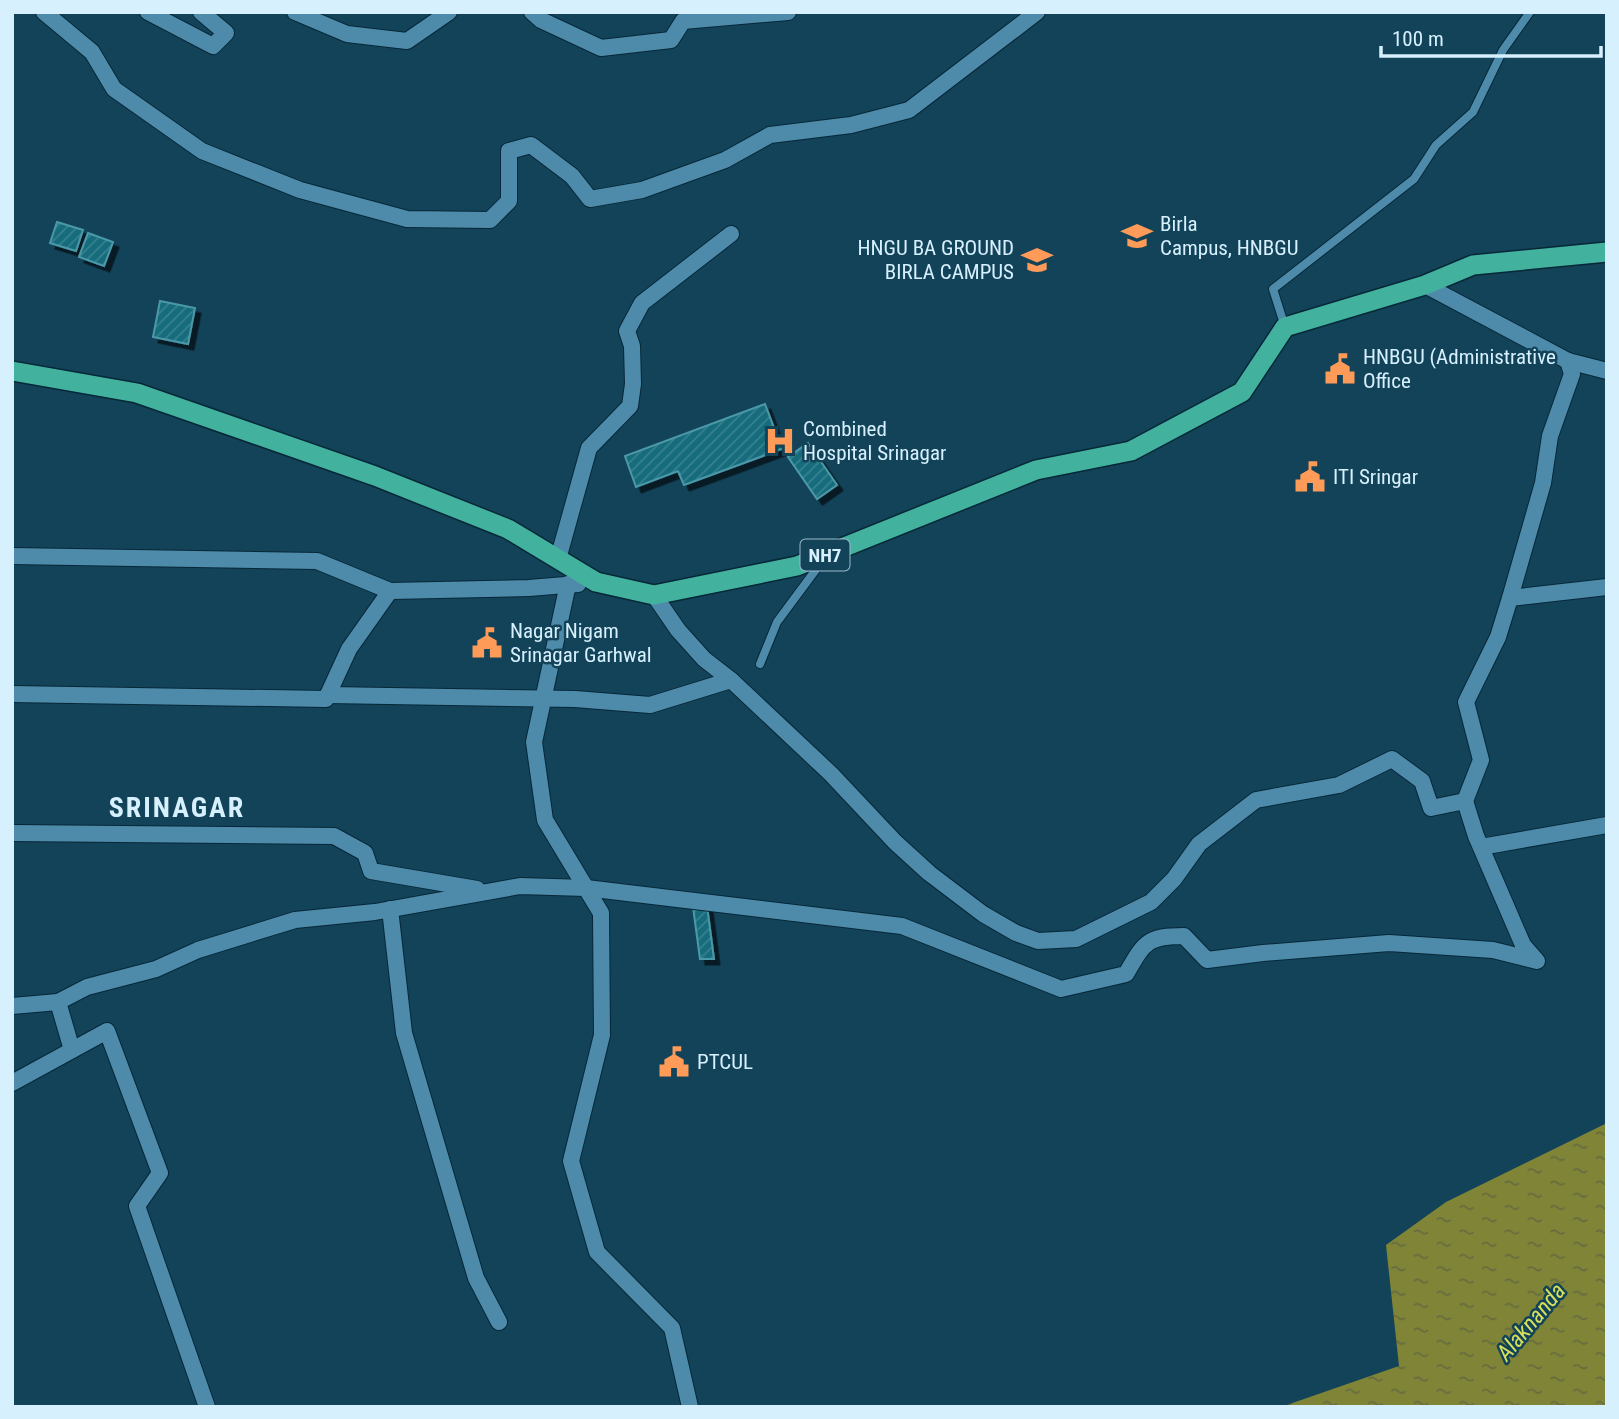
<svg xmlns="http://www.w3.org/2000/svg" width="1619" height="1419" viewBox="0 0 1619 1419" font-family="'Roboto Condensed',sans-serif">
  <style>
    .water { fill: url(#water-ripples) }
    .building { fill: url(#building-hatch); stroke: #4b99a8; stroke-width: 2; filter: url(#shadow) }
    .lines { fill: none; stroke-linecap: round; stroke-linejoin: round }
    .service-casing { stroke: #062838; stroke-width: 10 }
    .minor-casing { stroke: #062838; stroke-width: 18 }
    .trunk-casing { stroke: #062838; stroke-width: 22 }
    .service { stroke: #4e8baa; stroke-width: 8 }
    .minor { stroke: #4e8baa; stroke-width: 16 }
    .trunk { stroke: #42b29e; stroke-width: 19 }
    .labels { text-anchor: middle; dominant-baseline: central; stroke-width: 5; stroke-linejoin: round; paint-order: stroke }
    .shield { fill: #134359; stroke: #9cbccc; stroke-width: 2 }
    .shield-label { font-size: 19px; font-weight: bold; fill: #d7f0fd }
    .poi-label { font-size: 21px; fill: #d7f0fd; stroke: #134359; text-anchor: start }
    .water-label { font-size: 23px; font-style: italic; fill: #d8e159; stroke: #134359 }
    .district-label { font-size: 28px; font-weight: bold; letter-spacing: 2px; fill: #d7f0fd; stroke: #134359 }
  </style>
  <defs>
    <pattern id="water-ripples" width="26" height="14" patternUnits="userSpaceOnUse" patternTransform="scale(1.75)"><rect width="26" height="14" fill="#7f8437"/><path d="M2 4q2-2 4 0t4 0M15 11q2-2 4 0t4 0" fill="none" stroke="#666c3f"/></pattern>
    <pattern id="building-hatch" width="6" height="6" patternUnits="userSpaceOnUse" patternTransform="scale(1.75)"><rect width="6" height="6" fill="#166c7b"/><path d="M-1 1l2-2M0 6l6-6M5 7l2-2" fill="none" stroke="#37818f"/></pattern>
    <filter id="shadow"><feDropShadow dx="5.5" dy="5.5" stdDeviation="0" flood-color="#0009"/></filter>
  </defs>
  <rect width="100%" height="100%" fill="#134359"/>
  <!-- water -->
  <path class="water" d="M1607 1123V1407H1281L1399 1366 1386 1245 1446 1202Z"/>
  <!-- building -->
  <g class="building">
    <path d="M57 222 83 230 76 251 50 243Z"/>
    <path d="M88 233 113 242 104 266 79 257Z"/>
    <path d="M160 301 195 308 188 344 153 337Z"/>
    <path d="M765 404 782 449 684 485 678 471 636 487 625 456Z"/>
    <path d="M808 443 837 485 817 499 788 457Z"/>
    <path d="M707 906 714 959H700L693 907Z"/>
  </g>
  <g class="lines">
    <!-- service casing -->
    <g class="service-casing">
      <g id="service">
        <path d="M1285 327 1273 289 1414 179 1436 145 1473 112 1503 50 1530 12"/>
        <path d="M760 664 777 622 823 560"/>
      </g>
    </g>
    <!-- minor casing -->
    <g class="minor-casing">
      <g id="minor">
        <path d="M44 12 92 52 114 89 202 151 300 190 407 219 490 220 509 201V151L531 145 572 176 590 199 642 190 725 160 770 135 851 125 909 110 1037 12"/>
        <path d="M148 12 213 46 226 33 201 12"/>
        <path d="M295 12 347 34 407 41 449 12"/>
        <path d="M532 12 541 20 601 48 671 40 683 21 788 12"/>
        <path d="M1425 285 1568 361 1607 371"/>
        <path d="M12 556 317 561 390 591 529 588 578 584"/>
        <path d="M558 559 589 448 630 406 633 384 632 346 627 331 642 303 731 234"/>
        <path d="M568 584 534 742 545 820 601 913 602 1035 571 1161 597 1252 672 1328 690 1407"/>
        <path d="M1510 598 1607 587"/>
        <path d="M12 694 326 699 349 649 390 591"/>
        <path d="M328 695 575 699 650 705 731 680"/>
        <path d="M1465 801 1481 760 1466 702 1498 637 1510 598 1543 483 1550 436 1572 374 1568 361"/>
        <path d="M12 833 334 836 365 853 371 871 477 889"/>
        <path d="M1481 847 1607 825"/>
        <path d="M390 909 404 1033 476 1278 499 1322"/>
        <path d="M12 1006 58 1002"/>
        <path d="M72 1050 58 1002 87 987 156 969 198 950 295 920 375 912 520 886 586 888 902 926 1061 989 1126 974C1144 943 1146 936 1184 936L1207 960 1263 953 1389 943 1493 950 1537 961 1523 945 1476 836 1465 801 1431 808 1422 781 1392 759 1339 785 1256 800 1199 844 1174 879 1151 902 1076 939 1038 941 1016 933 983 914 929 873 895 842 831 774 731 680 704 659 678 630 654 595"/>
        <path d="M12 1083 107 1031 160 1173 137 1206 207 1407"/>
      </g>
    </g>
    <!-- trunk casing -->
    <g class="trunk-casing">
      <path id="trunk" d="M12 371 137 393 375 476 508 529 596 582 654 595 797 566 1036 470 1131 451 1242 392 1285 327 1425 285 1473 265 1607 252"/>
    </g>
    <!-- service -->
    <use href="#service" class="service"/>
    <!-- minor -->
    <use href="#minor" class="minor"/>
    <!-- trunk -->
    <use href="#trunk" class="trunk"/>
  </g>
  <!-- icons -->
  <defs>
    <g id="university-bare" transform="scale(2.415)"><path d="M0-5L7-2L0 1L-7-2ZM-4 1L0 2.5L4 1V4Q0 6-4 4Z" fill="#ff9b59" stroke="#134359" stroke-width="2.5" paint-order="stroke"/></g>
    <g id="civic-bare" transform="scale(2.415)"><path d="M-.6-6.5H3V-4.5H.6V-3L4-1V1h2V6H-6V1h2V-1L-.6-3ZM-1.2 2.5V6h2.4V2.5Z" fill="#ff9b59" stroke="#134359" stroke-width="2.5" paint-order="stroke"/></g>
    <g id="hospital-bare" transform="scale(2.415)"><path d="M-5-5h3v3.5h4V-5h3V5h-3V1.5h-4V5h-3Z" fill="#ff9b59" stroke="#134359" stroke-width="2.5" paint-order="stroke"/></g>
  </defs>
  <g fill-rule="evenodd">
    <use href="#university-bare" x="1137" y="236"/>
    <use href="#university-bare" x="1037" y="260"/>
    <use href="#civic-bare" x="1340" y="369"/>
    <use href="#hospital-bare" x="780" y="441"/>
    <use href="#civic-bare" x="1310" y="477"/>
    <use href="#civic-bare" x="487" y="643"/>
    <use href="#civic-bare" x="674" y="1062"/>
  </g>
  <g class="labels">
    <!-- shield labels -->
    <rect class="shield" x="800.5" y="539.5" width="49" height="31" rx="5"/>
    <g class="shield-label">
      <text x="825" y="555">NH7</text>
    </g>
    <!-- poi labels -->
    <g class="poi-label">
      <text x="1160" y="224">Birla<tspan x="1160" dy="24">Campus, HNBGU</tspan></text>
      <text x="1014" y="248" text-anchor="end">HNGU BA GROUND<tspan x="1014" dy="24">BIRLA CAMPUS</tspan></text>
      <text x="1363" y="357">HNBGU (Administrative<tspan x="1363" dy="24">Office</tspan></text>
      <text x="803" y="429">Combined<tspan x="803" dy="24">Hospital Srinagar</tspan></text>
      <text x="1333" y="477">ITI Sringar</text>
      <text x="510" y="631">Nagar Nigam<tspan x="510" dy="24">Srinagar Garhwal</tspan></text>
      <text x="697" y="1062">PTCUL</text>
    </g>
    <!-- water labels -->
    <g class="water-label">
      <text transform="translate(1531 1322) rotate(-50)">Alaknanda</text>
    </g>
    <!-- district labels -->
    <g class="district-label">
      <text x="177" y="807">SRINAGAR</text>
    </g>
  </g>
  <!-- border -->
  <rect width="1619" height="1419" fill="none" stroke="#d7f0fd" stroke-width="28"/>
  <!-- scale -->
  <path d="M1381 46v10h220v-10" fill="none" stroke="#d7f0fd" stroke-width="3.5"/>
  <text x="1392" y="46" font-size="21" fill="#d7f0fd" stroke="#134359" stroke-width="5" paint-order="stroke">100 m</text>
</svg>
